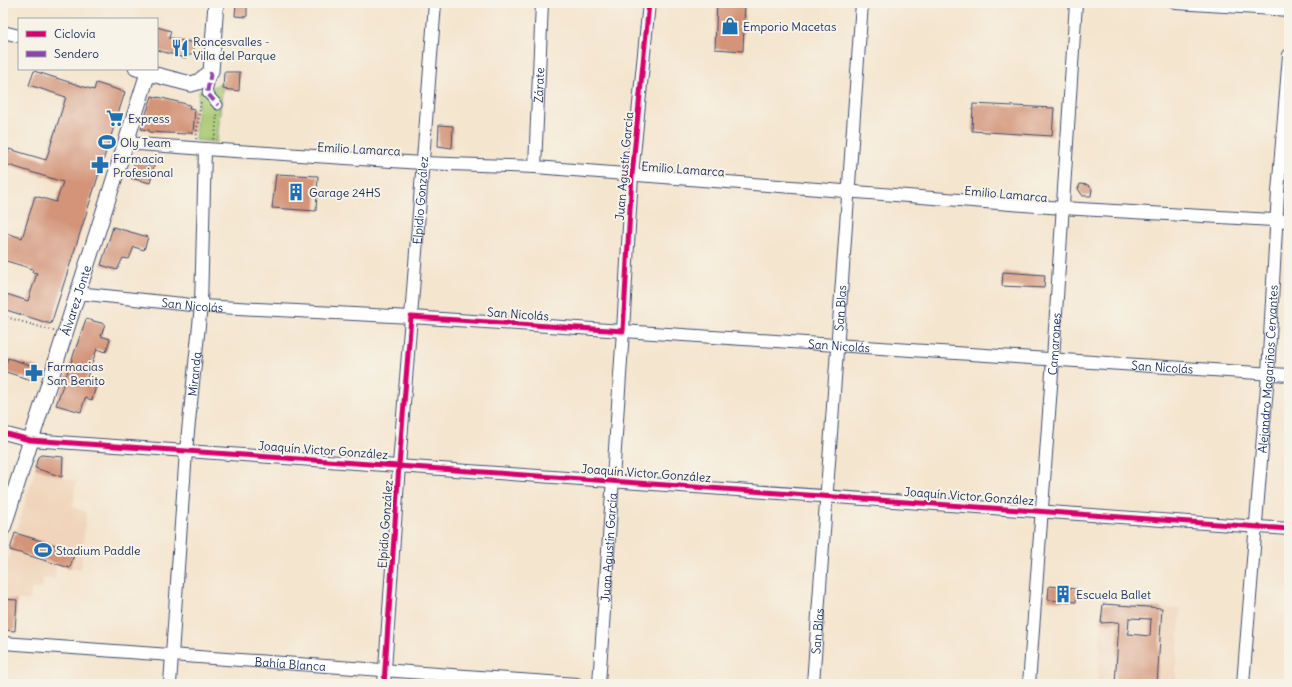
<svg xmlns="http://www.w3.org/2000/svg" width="1292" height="687" viewBox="0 0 1292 687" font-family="Delius,sans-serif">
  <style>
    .built { fill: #f0d5bc }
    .green { fill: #a8c972; stroke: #627c68 }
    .building { fill: #d39479; fill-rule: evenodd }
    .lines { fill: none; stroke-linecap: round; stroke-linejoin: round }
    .pedestrian-casing { stroke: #3c4a6f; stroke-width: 11 }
    .minor-casing { stroke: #3c4a6f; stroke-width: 14 }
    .tertiary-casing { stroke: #3c4a6f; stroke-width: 17 }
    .path { stroke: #3c4a6f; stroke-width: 2; stroke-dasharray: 1 3; stroke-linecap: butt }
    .pedestrian { stroke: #fff; stroke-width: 9 }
    .minor { stroke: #fff; stroke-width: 12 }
    .tertiary { stroke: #fff; stroke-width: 15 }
    .quiet { stroke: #8e44ad; stroke-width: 4; stroke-dasharray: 8 4; stroke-linecap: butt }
    .cycleway-casing { stroke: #f7f3e8; stroke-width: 8 }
    .cycleway { stroke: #d6006c; stroke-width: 5 }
    .labels { text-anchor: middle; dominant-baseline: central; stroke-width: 4; stroke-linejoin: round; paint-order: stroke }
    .poi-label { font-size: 12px; fill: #1b2f5e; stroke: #f7f3e8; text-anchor: start }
    .street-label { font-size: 12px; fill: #1b2f5e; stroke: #f7f3e8 }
  </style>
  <rect width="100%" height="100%" fill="#f7f3e8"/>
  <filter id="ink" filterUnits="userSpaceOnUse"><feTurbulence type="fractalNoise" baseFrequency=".025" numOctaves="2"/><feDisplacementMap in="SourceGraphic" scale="8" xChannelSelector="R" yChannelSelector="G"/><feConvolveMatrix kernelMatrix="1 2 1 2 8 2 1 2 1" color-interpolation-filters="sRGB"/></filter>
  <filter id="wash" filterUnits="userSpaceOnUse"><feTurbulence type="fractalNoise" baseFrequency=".012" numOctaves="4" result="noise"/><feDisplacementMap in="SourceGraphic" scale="16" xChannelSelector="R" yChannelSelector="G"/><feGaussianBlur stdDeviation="0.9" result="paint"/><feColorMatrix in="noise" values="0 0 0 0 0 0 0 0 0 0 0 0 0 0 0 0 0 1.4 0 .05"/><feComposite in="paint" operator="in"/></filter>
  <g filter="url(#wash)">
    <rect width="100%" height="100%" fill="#f4e5ce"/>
    <!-- built -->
    <g class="built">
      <path d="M42 454 63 457 62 477 76 481 73 507 86 512 81 569 70 568 56 563 55 579 43 578 41 589H31L30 600H17L15 631H3V575L39 457Z"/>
      <path d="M1103 604 1181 609 1175 684H1097Z"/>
    </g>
    <!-- green -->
    <path class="green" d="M223 82 217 142 195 140 199 91H205Z"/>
    <g id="blocks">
      <!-- building -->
      <g class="building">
        <path d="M236 3H247V17L235 16Z"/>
        <path d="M717 3H745L743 51 715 49Z"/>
        <path d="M157 27 171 31 169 38 195 43 193 53 185 58 157 50Z"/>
        <path d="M34 71 94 90 96 83 125 92 51 324 3 309V293L28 301 37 273 32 272 33 269 3 260V232L22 238 35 196 56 202 63 182 5 164 9 149 46 160 66 97 29 85Z"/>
        <path d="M224 72H240L239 91 223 89Z"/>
        <path d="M152 96 158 98V97L190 105 189 108 195 109 193 133 187 132 186 134 149 132V130L141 129Z"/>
        <path d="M973 104 1054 108 1052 136 972 131Z"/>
        <path d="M439 125 453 126 452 148 438 146Z"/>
        <path d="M140 158 155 161 150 183 131 178 135 161Z"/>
        <path d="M276 174 318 176 316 211 272 208Z"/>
        <path d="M1080 184 1088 185 1092 189 1091 196H1083L1078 189Z"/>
        <path d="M113 227 148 237 144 250 134 247 129 259 123 258 117 270 101 265Z"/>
        <path d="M1003 272 1045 275 1044 288 1002 286Z"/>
        <path d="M86 319 105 324 101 336 110 339 106 352 97 349 85 383 96 386 92 400 85 398 81 412 56 405Z"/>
        <path d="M8 358 39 368 34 381 3 371Z"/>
        <path d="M41 455 63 457 62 477 35 468 38 457Z"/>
        <path d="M15 533 75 551 70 568 10 550Z"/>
        <path d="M1049 586 1077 589 1076 602 1048 600Z"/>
        <path d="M3 599 17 600 15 631 3 630Z"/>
        <path d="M1103 604 1162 608 1157 684H1115L1119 622 1101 623ZM1129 618 1151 619 1150 636 1128 634Z"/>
      </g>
    </g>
  </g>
  <g filter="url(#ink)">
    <use href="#blocks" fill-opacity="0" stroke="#3c4a6f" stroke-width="1"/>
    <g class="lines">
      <!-- pedestrian casing -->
      <g class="pedestrian-casing">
        <path id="pedestrian" d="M211 73 207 93 218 105"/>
      </g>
      <!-- minor casing -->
      <g class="minor-casing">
        <g id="minor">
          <path d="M1176 3 1289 10"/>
          <path d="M3 32 19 36"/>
          <path d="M135 69 148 73"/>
          <path d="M126 143 205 149 422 163 535 167 1062 208 1289 221"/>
          <path id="s1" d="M535 167 542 3"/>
          <path id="s2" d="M77 293 201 306 411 317 1289 375"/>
          <path d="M3 433 30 440 1289 529"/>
          <path id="s3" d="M3 643 577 684"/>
          <path id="s4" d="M170 684 186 451 201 306 205 149"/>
          <path id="s5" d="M384 684 399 465 411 317 435 3"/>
          <path id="s6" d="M599 684 623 331 632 175 649 3"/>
          <path id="s7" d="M813 684C831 457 844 230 862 3"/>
          <path id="s8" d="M1029 684 1053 359 1076 3"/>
          <path id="s9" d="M1243 684 1268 374 1278 192 1289 55"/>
        </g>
      </g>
      <!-- tertiary casing -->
      <g class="tertiary-casing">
        <g id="tertiary">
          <path id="s10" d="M3 528 148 73 191 84 198 82 211 72 216 3"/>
        </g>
      </g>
      <!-- path -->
      <g class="path">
        <path d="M196 139 201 100"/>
        <path d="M213 139 215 136 217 114"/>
        <path d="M3 316 54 331"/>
      </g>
      <!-- pedestrian -->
      <use href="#pedestrian" class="pedestrian"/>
      <!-- minor -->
      <use href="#minor" class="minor"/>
      <!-- tertiary -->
      <use href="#tertiary" class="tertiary"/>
      <!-- quiet -->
      <path class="quiet" d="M211 72 207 93 218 105"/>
      <!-- cycleway casing -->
      <g class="cycleway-casing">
        <g id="cycleway">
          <path d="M3 433 30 440 1289 529"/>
          <path d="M384 684 399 465 411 317 623 331 632 175 649 3"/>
        </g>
      </g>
      <!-- cycleway -->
      <use href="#cycleway" class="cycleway"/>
    </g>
  </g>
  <!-- icons -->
  <defs>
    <g id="shop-bare" transform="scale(1.38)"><path d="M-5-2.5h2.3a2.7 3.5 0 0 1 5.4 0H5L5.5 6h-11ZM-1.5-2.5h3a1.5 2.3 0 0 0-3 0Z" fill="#1f6fb2" stroke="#f7f3e8" stroke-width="2.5" paint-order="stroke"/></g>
    <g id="restaurant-bare" transform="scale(1.38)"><path d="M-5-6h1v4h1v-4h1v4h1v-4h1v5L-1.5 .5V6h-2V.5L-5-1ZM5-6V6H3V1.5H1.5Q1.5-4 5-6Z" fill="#1f6fb2" stroke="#f7f3e8" stroke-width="2.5" paint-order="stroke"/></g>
    <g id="supermarket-bare" transform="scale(1.38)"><path d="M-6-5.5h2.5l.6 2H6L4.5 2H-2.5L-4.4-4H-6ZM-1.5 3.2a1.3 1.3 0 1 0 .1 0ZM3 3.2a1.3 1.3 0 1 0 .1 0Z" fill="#1f6fb2" stroke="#f7f3e8" stroke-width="2.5" paint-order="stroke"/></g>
    <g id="stadium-bare" transform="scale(1.38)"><path d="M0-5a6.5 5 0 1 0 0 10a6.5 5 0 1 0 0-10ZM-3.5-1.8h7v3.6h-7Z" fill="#1f6fb2" stroke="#f7f3e8" stroke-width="2.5" paint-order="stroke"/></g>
    <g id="pharmacy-bare" transform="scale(1.38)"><path d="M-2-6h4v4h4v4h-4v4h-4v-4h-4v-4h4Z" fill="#1f6fb2" stroke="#f7f3e8" stroke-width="2.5" paint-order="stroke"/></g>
    <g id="building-bare" transform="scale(1.38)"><path d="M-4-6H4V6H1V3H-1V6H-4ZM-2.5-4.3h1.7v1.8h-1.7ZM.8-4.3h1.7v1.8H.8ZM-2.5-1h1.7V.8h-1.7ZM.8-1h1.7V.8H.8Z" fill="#1f6fb2" stroke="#f7f3e8" stroke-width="2.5" paint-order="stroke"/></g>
  </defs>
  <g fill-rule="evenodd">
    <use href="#shop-bare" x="730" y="26"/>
    <use href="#restaurant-bare" x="180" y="48"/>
    <use href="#supermarket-bare" x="115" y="118"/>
    <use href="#stadium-bare" x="107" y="142"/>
    <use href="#pharmacy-bare" x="100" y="165"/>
    <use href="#building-bare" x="296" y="192"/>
    <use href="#pharmacy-bare" x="34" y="373"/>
    <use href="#stadium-bare" x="43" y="550"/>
    <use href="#building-bare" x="1063" y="594"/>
  </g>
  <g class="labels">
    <!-- poi labels -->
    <g class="poi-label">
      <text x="743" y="26">Emporio Macetas</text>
      <text x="193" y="41">Roncesvalles -<tspan x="193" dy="14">Villa del Parque</tspan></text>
      <text x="128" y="118">Express</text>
      <text x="120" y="142">Oly Team</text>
      <text x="113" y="158">Farmacia<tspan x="113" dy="14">Profesional</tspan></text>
      <text x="309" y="192">Garage 24HS</text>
      <text x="47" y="366">Farmacias<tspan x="47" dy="14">San Benito</tspan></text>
      <text x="56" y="550">Stadium Paddle</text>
      <text x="1076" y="594">Escuela Ballet</text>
    </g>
    <!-- street labels -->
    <g class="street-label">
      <text stroke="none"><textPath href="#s1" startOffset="82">Zárate</textPath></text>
      <text transform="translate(359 149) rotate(3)">Emilio Lamarca</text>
      <text transform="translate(624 166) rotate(-85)">Juan Agustín García</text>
      <text transform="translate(683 169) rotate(4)">Emilio Lamarca</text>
      <text transform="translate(1006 194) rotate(5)">Emilio Lamarca</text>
      <text stroke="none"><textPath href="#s5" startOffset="485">Elpidio González</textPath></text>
      <text stroke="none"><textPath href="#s10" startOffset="239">Álvarez Jonte</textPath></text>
      <text stroke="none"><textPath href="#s2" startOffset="116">San Nicolás</textPath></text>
      <text stroke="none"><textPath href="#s7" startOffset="377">San Blas</textPath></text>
      <text transform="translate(518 314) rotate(4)">San Nicolás</text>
      <text stroke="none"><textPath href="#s8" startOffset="341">Camarones</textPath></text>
      <text stroke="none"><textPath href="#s2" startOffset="764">San Nicolás</textPath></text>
      <text stroke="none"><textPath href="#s2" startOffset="1088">San Nicolás</textPath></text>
      <text stroke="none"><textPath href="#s9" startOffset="316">Alejandro Magariños Cervantes</textPath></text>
      <text stroke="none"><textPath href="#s4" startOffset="311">Miranda</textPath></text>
      <text transform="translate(323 450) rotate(4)">Joaquín Victor González</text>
      <text transform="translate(646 473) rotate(4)">Joaquín Victor González</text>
      <text transform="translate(969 496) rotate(4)">Joaquín Victor González</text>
      <text transform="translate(385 524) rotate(-86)">Elpidio González</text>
      <text stroke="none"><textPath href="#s6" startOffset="137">Juan Agustín García</textPath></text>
      <text stroke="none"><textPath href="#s7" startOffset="53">San Blas</textPath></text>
      <text stroke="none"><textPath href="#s3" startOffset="288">Bahía Blanca</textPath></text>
    </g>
  </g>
  <!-- margin -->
  <rect width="1292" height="687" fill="none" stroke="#f7f3e8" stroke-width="16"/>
  <!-- legend -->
  <rect x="18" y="18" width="140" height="52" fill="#f7f3e8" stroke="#9fa5b1"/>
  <rect x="26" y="31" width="20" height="6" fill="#d6006c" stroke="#9fa5b1"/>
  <text x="54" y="38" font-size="12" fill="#1b2f5e">Ciclovía</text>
  <rect x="26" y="51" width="20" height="6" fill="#8e44ad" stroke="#9fa5b1"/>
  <text x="54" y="58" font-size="12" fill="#1b2f5e">Sendero</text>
</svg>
